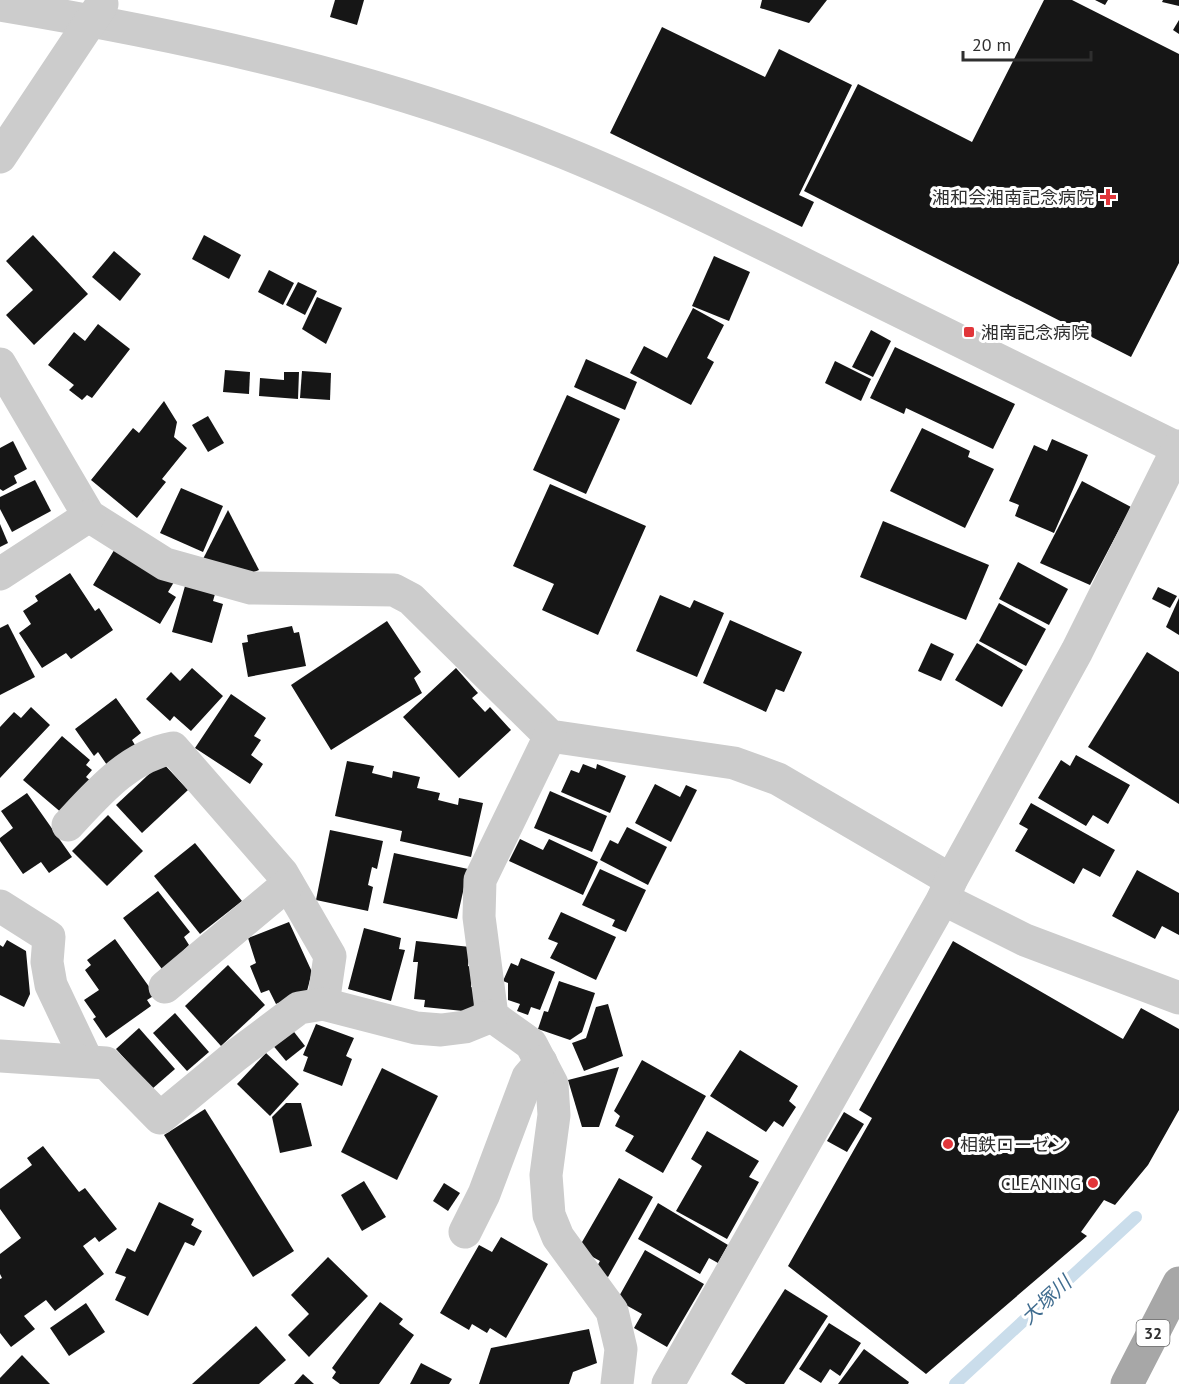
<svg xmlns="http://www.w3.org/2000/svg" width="1179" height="1384" viewBox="0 0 1179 1384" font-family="'PT Sans','Noto Sans JP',sans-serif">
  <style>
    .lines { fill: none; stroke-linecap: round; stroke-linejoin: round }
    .stream { stroke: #caddeb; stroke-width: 12 }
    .building { fill: #161616 }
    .minor { stroke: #ccc; stroke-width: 33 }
    .major { stroke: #a7a7a7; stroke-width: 33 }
    .poi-dot { fill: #e1363a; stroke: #fff; stroke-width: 2 }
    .labels { text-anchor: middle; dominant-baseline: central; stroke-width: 6; stroke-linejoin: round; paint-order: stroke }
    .shield { fill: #fff; stroke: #6d6d6d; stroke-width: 1.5 }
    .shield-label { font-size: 16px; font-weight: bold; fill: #2f2f2f }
    .poi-label { font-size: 18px; fill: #2f2f2f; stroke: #fff; text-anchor: end }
    .water-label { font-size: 20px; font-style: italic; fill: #3f6c8f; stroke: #fff }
  </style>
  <rect width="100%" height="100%" fill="#fff"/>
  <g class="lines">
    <!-- stream -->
    <path class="stream" d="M955 1384 1136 1217"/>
  </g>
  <!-- building -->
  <g class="building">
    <path d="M335 0H364L357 25 330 17Z"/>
    <path d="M762 0H827L809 23 760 8Z"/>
    <path d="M1044 0H1072L1179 54V263L1131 357 804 191 858 84 972 142Z"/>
    <path d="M1095 0H1108L1105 5Z"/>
    <path d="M1163 0H1179V6L1162 2Z"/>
    <path d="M1179 20V34L1173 30Z"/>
    <path d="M662 27 765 77 779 49 852 85 799 195 814 202 802 227 610 133Z"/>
    <path d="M33 235 88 294 34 345 6 315 33 290 6 261Z"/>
    <path d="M204 235 241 255 229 279 192 259Z"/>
    <path d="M114 251 141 274 120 301 92 277Z"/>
    <path d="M714 256 750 272 729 321 692 306Z"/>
    <path d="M269 270 294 283 283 305 258 292Z"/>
    <path d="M298 282 317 291 305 315 286 305Z"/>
    <path d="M317 297 342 308 326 344 302 329Z"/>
    <path d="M693 308 724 325 707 358 714 362 691 405 630 373 644 346 667 358Z"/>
    <path d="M98 324 130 349 92 398 87 395 82 400 69 390 74 385 48 365 74 332 85 341Z"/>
    <path d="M871 330 891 341 873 377 852 367Z"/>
    <path d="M895 347 1015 404 993 449 906 408 904 414 870 398Z"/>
    <path d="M586 359 637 382 625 410 574 387Z"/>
    <path d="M835 361 871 379 861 401 825 383Z"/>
    <path d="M225 370 250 372 249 394 223 392Z"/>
    <path d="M302 371 331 373 330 400 300 398Z"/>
    <path d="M284 372H299L298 399 259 396 260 378 284 380Z"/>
    <path d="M567 395 620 419 586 494 533 470Z"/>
    <path d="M164 401 177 422 174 437 187 448 162 479 166 482 137 518 91 480 133 428 139 433Z"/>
    <path d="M208 416 224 443 208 452 192 425Z"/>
    <path d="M922 428 970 451 968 457 994 469 965 528 890 491Z"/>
    <path d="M1052 439 1088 455 1054 533 1015 516 1019 505 1009 501 1034 445 1047 451Z"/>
    <path d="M13 441 27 469 14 476 17 483 3 491 0 489V448Z"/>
    <path d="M35 480 51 511 12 532 0 509V497Z"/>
    <path d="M1082 481 1131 507 1090 585 1040 563Z"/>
    <path d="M550 484 646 526 598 635 542 610 554 584 513 566Z"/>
    <path d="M181 488 223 506 203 552 160 533Z"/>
    <path d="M228 510 259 570 251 573 203 559Z"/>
    <path d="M883 521 989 565 966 620 860 577Z"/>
    <path d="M0 524 8 543 0 547Z"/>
    <path d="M116 547 174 582 168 592 176 597 160 624 93 585Z"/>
    <path d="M1018 562 1068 589 1049 625 999 599Z"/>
    <path d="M70 573 95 611 99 608 113 630 71 659 66 653 42 668 19 633 31 624 23 611 38 601 35 596Z"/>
    <path d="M185 586 215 594 213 601 223 604 212 643 172 632Z"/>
    <path d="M1158 587 1177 596 1170 608 1152 599Z"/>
    <path d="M660 595 690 608 694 600 724 613 697 677 636 651Z"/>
    <path d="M1179 598V635L1166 627Z"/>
    <path d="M999 603 1046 629 1026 666 979 641Z"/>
    <path d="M730 620 802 652 784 692 776 689 766 712 703 683Z"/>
    <path d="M387 621 421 672 414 678 422 693 331 750 291 685Z"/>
    <path d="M8 624 35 677 0 695V628Z"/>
    <path d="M292 626 294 633 299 632 306 666 248 677 242 643 248 642 247 635Z"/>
    <path d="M931 643 954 654 941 681 918 671Z"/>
    <path d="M977 643 1023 670 1002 707 955 680Z"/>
    <path d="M1147 652 1179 672V804L1088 747Z"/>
    <path d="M192 668 223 696 191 731 174 716 170 721 146 699 171 672 180 681Z"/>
    <path d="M456 668 478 693 472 698 485 712 490 707 511 730 459 778 403 717Z"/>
    <path d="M231 694 266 718 254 736 261 740 251 755 263 764 250 784 195 748Z"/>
    <path d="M116 698 141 733 132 740 135 745 107 765 98 752 94 756 75 729Z"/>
    <path d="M31 707 50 725 0 778V727L14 712 21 718Z"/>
    <path d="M62 736 90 760 86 765 92 770 86 777 92 782 63 814 23 780Z"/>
    <path d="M1076 755 1130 785 1108 824 1093 815 1086 826 1038 798 1061 760 1070 766Z"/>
    <path d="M347 761 374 766 372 773 392 778 393 771 420 777 417 788 440 793 438 800 458 805 459 798 483 803 471 857 400 841 402 831 335 816Z"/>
    <path d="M162 762 188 790 142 833 116 805Z"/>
    <path d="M583 764 596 769 597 764 626 776 610 813 561 792 571 770 579 773Z"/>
    <path d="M655 784 680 797 686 785 697 790 671 842 635 823Z"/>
    <path d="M550 791 607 816 592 852 534 828Z"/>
    <path d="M27 793 72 857 49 873 41 862 23 874 0 841V838L13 828 1 811Z"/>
    <path d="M1031 803 1115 850 1100 877 1083 868 1074 884 1015 851 1028 829 1019 824Z"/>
    <path d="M108 815 143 851 107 886 72 851Z"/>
    <path d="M627 827 667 847 648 885 600 860 610 840 618 844Z"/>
    <path d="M330 830 383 841 377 869 372 867 368 885 373 887 368 911 316 900Z"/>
    <path d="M520 839 543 850 549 839 598 862 583 895 509 861Z"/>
    <path d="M195 843 242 901 200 934 154 876Z"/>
    <path d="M394 853 468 869 457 919 383 903Z"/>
    <path d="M600 869 646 890 626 932 612 926 615 920 582 905Z"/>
    <path d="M1137 870 1179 893V935L1162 926 1155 939 1112 916Z"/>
    <path d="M158 891 190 932 184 937 189 945 184 950 188 956 165 973 123 918Z"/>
    <path d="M561 912 616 937 596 980 550 958 558 943 548 939Z"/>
    <path d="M289 922 312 972 307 991 276 1004 269 990 261 993 250 966 256 963 248 938Z"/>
    <path d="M364 928 401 938 399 949 405 950 391 1001 348 989Z"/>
    <path d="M115 939 155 995 147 1000 151 1006 106 1038 93 1019 96 1017 84 1000 99 990 85 970 91 965 87 960Z"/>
    <path d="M7 940 26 951 30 994 24 1007 0 995V945L3 947Z"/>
    <path d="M416 941 470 947 468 966 473 967 471 987 476 988 473 1012 424 1007 425 1000 414 999 418 962H413Z"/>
    <path d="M953 941 1123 1039 1141 1008 1179 1029V1110L1148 1165 1115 1205 1104 1200 1081 1232 1087 1236 926 1374 788 1266 872 1118 859 1110Z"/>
    <path d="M521 958 555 972 540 1010 531 1007 528 1015 517 1011 520 1004 508 1000V983L503 981 511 963 518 966Z"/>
    <path d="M228 965 265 1005 221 1046 185 1006Z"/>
    <path d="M559 981 595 993 582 1032 570 1040 538 1029 544 1011 548 1012Z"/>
    <path d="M608 1004 623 1056 584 1071 572 1043 586 1038 596 1007Z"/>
    <path d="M175 1013 209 1052 187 1071 153 1033Z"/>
    <path d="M316 1024 354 1038 346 1056 352 1059 342 1086 303 1071 308 1057 303 1055Z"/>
    <path d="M139 1028 175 1069 152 1089 116 1049Z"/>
    <path d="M291 1028 305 1046 286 1061 271 1043Z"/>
    <path d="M740 1050 798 1086 789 1101 796 1107 783 1127 774 1121 766 1132 710 1096Z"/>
    <path d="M266 1053 299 1084 270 1116 237 1084Z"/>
    <path d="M642 1060 706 1096 663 1173 625 1151 634 1136 615 1126 620 1116 614 1111Z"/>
    <path d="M619 1067 599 1127H582L568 1080Z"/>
    <path d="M382 1068 438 1096 397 1180 341 1152Z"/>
    <path d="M286 1103H301L312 1146 280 1153 272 1117Z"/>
    <path d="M205 1109 294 1251 253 1277 164 1135Z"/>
    <path d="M844 1112 864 1124 847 1152 827 1141Z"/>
    <path d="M707 1131 759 1161 749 1177 759 1182 727 1239 676 1211 702 1166 691 1159Z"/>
    <path d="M43 1146 79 1192 85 1188 117 1229 99 1242 95 1237 83 1246 104 1274 55 1311 46 1300 24 1316 35 1329 11 1347 0 1333V1279L2 1278 0 1274V1254L21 1238 0 1209V1189L32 1165 27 1158Z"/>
    <path d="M619 1178 653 1197 608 1277 595 1270 600 1261 578 1249Z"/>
    <path d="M364 1181 386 1217 362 1231 341 1195Z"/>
    <path d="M444 1183 460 1193 448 1211 433 1201Z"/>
    <path d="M159 1202 194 1219 191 1225 202 1231 194 1246 185 1242 148 1316 115 1300 126 1277 115 1273 127 1248 135 1252Z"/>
    <path d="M658 1203 728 1245 718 1263 709 1258 700 1274 638 1239Z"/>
    <path d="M501 1237 548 1264 506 1338 490 1328 487 1333 472 1324 469 1330 440 1313 479 1245 492 1252Z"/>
    <path d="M645 1250 704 1284 667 1347 634 1328 642 1314 617 1300Z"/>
    <path d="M328 1257 368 1296 309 1357 288 1335 309 1314 291 1295Z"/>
    <path d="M785 1289 828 1316 784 1384H746L731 1374Z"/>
    <path d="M380 1302 403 1319 399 1324 414 1335 379 1384H340L332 1378 336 1372 332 1368Z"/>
    <path d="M86 1303 105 1332 69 1356 50 1328Z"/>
    <path d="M829 1323 861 1343 840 1376 830 1369 821 1383 799 1369Z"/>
    <path d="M256 1326 286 1360 259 1384H192Z"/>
    <path d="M589 1329 597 1363 573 1372 569 1384H479L491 1348Z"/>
    <path d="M864 1349 909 1382 908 1384H838Z"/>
    <path d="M22 1355 50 1384H0V1378Z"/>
    <path d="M421 1363 452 1379 449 1384H410Z"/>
    <path d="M303 1374 314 1384H294Z"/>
  </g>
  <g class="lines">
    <!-- minor -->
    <g class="minor">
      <path d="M0 5C193 37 384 79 565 153 658 191 747 236 836 280 951 337 1065 393 1179 449"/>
      <path d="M0 157 102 4"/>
      <path d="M0 364 89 516 165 564 251 588 394 590 411 599 550 736 734 763 778 779 951 880"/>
      <path d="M0 574 89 516"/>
      <path d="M550 736 480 880 479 917 492 1016 531 1044 552 1084 554 1115 546 1175 549 1215 558 1237 612 1311 621 1349 617 1384"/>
      <path d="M68 825C97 794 129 756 173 748L282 873 330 956 323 1004"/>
      <path d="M943 899 1025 940 1179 998"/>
      <path d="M0 906 49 937 47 962 51 985 87 1061"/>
      <path d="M165 987 288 884"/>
      <path d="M0 1056 106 1063 160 1118 235 1056 299 1008 323 1004 416 1028 441 1030 465 1027 492 1016"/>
      <path d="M465 1232 484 1194 528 1077 541 1062"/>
      <path d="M668 1384 943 899 951 880 1077 651 1179 446"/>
    </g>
    <!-- major -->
    <path class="major" d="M1127 1384 1179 1283"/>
  </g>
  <!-- markers -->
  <g class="poi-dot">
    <path d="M1105 188h6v6h6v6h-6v6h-6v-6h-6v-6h6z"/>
    <rect x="963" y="326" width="12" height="12" rx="3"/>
    <circle cx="948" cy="1144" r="6"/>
    <circle cx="1093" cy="1183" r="6"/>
  </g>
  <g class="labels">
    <!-- shield labels -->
    <rect class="shield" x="1136.5" y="1320" width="33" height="26" rx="4.5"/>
    <g class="shield-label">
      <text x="1153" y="1333">32</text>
    </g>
    <!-- poi labels -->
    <g class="poi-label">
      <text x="1094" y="197">湘和会湘南記念病院</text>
      <text x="981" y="332" text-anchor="start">湘南記念病院</text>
      <text x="960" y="1144" text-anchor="start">相鉄ローゼン</text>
      <text x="1081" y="1183">CLEANING</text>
    </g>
    <!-- water labels -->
    <g class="water-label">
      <text transform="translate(1046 1300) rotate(-43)">大塚川</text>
    </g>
  </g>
  <!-- scale -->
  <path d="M963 51v9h128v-9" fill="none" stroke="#2f2f2f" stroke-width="3"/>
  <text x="972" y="51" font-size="18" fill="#2f2f2f" stroke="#ffffff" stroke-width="4.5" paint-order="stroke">20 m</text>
</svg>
